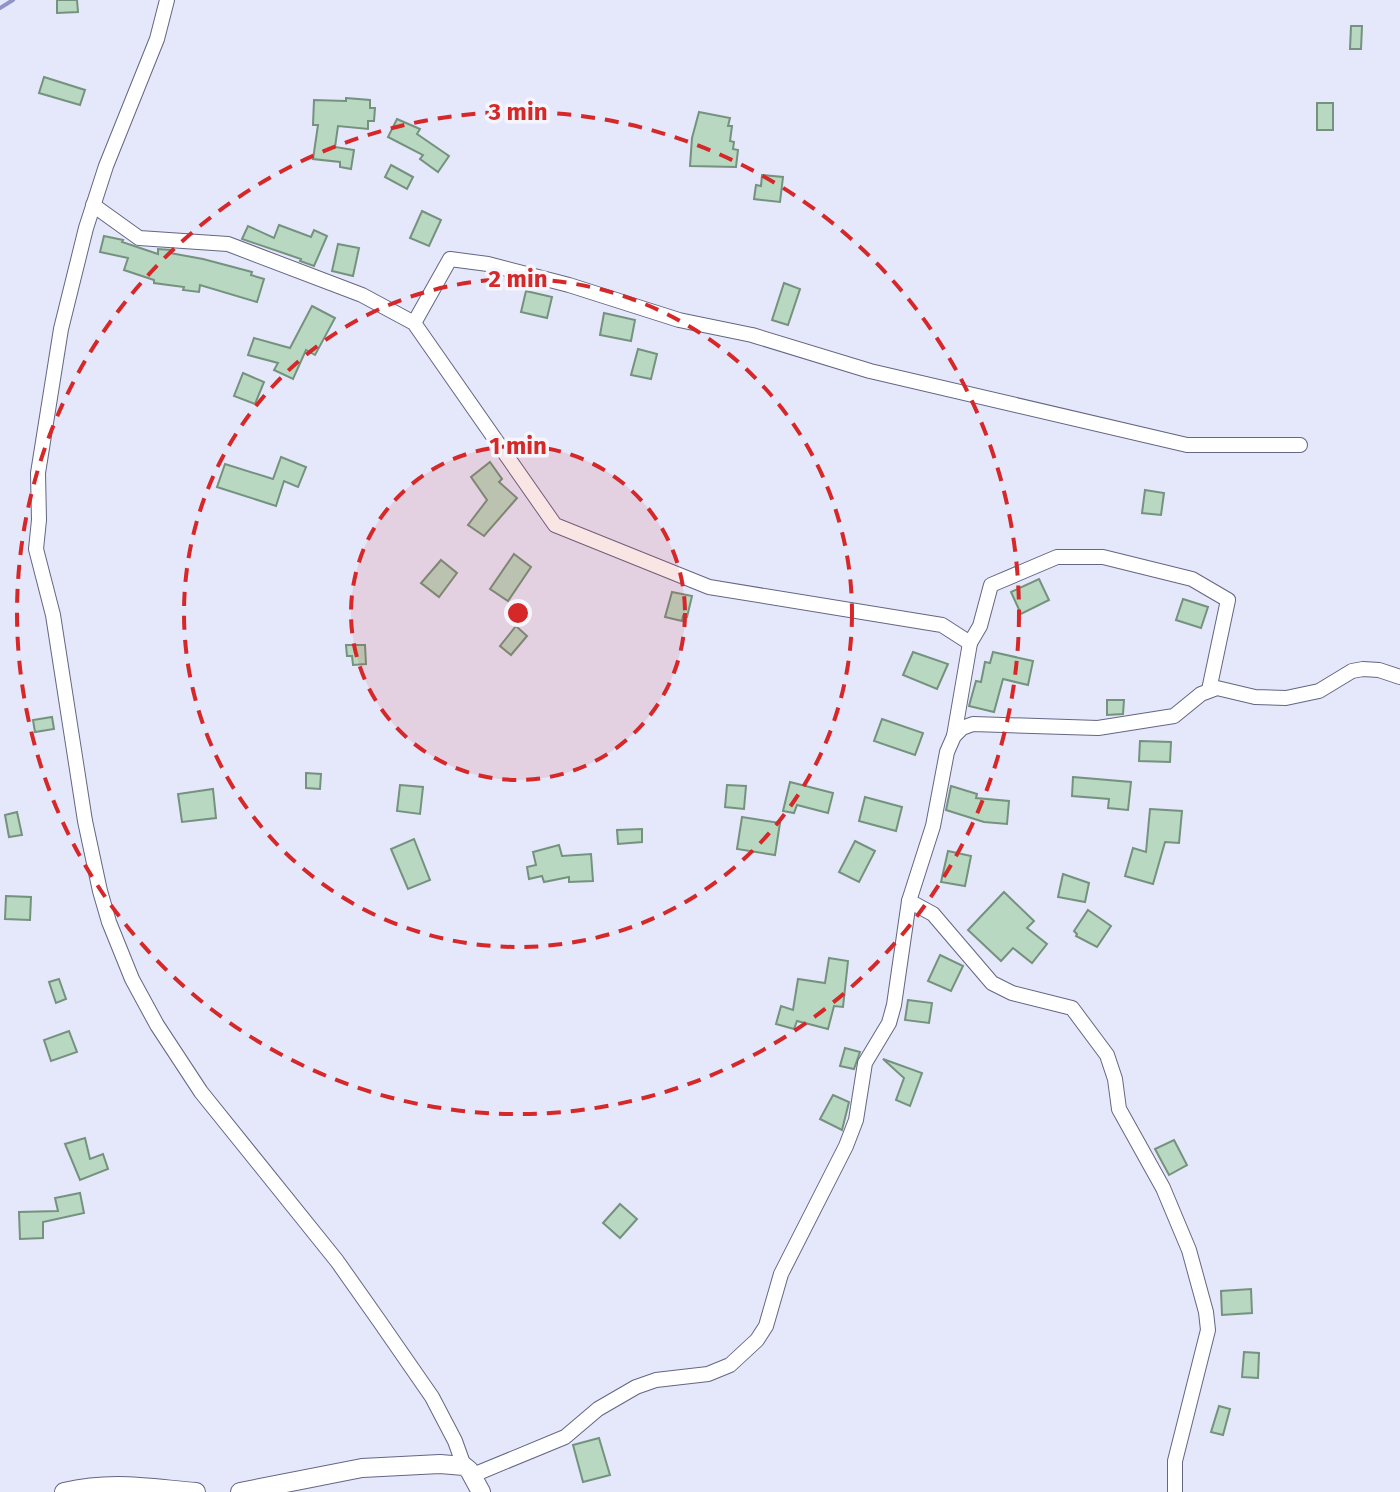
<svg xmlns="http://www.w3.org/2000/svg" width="1400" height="1492" viewBox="0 0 1400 1492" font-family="'Fira Sans',sans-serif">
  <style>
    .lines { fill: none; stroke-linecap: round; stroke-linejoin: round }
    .stream { stroke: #9194c5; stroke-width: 4 }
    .building { fill: #b8d8c2; stroke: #74927e; stroke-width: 2 }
    .minor-casing { stroke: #646683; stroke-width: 16 }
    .tertiary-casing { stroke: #646683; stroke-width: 20 }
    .minor { stroke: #fff; stroke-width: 14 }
    .tertiary { stroke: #fff; stroke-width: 18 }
    .ring { fill: none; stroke: #d62828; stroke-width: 4; stroke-dasharray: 14 10 }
    .centre { fill: #d62828; stroke: #f5f6fc; stroke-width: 4 }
    .ring-label { font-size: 24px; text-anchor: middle; font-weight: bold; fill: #d62828; stroke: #f5f6fc; stroke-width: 7; stroke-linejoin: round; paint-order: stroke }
  </style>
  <rect width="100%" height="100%" fill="#e5e7fb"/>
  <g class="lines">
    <!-- stream -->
    <path class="stream" d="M0 8 13 0"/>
  </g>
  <!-- building -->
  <g class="building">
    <path d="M57 0H77L78 12 57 13Z"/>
    <path d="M1351 26H1362L1361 49H1350Z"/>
    <path d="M44 77 85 90 80 105 39 93Z"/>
    <path d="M346 98 370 100V108H375L374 121H368V129L338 126 335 147 354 150 351 169 340 167V162L313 159 318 125H313L314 100 346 101Z"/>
    <rect x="1317" y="103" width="16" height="27"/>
    <path d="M699 112 730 118 728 126H732L730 141 734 142 733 149 738 150 736 167 690 166 692 138Z"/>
    <path d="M397 119 420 129 417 134 449 156 438 172 420 159 423 155 388 137Z"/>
    <path d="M391 165 413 177 407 189 385 177Z"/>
    <path d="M762 175 783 177 780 202 754 199 756 185 761 186Z"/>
    <path d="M422 211 441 220 429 246 410 238Z"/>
    <path d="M279 225 311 237 314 230 327 236 314 266 300 261 301 259 242 239 248 226 274 238Z"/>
    <path d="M104 236 123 240 122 242 158 254V249L171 250 170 253 203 259 252 272 251 275 264 279 257 302 200 285 199 292 183 290 184 287 154 283V280L124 270 128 258 100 252Z"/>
    <path d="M338 244 359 248 353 276 332 271Z"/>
    <path d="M784 283 800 289 788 325 772 320Z"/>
    <path d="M526 291 552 297 547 318 521 312Z"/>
    <path d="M312 306 335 318 315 355 306 350 293 379 274 370 278 363 248 355 254 338 290 348Z"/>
    <path d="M604 313 635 320 631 341 600 335Z"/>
    <path d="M638 349 657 354 651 379 631 375Z"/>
    <path d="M243 373 264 382 255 404 234 396Z"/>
    <path d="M281 457 306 467 298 487 284 481 276 506 217 487 225 464 273 479Z"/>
    <path d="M490 462 502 479 499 482 517 498 484 536 468 525 487 500 471 477Z"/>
    <path d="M1145 490 1164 493 1161 515 1142 513Z"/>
    <path d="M514 554 531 567 508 601 490 589Z"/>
    <path d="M441 560 457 573 439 597 421 583Z"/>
    <path d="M1039 579 1049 600 1021 614 1011 592Z"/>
    <path d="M672 592 692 596 687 617 683 616 682 621 665 617Z"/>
    <path d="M1183 599 1208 607 1201 628 1176 620Z"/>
    <path d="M516 626 527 636 511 655 500 646Z"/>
    <path d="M346 645H365L366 664 353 665 352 656H347Z"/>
    <path d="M913 652 948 664 937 689 903 675Z"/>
    <path d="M993 652 1033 661 1028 685 1003 679 994 712 969 706 976 681 981 682 985 662 990 663Z"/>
    <path d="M1107 700H1124L1123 714 1107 715Z"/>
    <path d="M52 717 54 729 35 732 33 720Z"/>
    <path d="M882 719 923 733 915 755 874 741Z"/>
    <path d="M1140 741 1171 742 1170 762 1139 761Z"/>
    <path d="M306 773 321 774 320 789 306 788Z"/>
    <path d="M1073 777 1131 782 1128 810 1108 808 1109 799 1072 796Z"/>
    <path d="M790 782 833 793 828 813 797 805 794 813 783 811Z"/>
    <path d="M400 785 423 787 420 814 397 811Z"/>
    <path d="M727 785 746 786 744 809 725 807Z"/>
    <path d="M951 786 977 794 976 798 1009 801 1007 824 984 822 946 810Z"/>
    <path d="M213 789 216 818 182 822 178 794Z"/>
    <path d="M865 797 902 807 896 831 859 821Z"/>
    <path d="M1150 809 1182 811 1179 843 1165 842 1153 884 1125 876 1133 848 1146 852Z"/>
    <path d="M17 812 22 835 9 837 5 815Z"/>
    <path d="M742 817 780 823 775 855 737 849Z"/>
    <path d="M642 829V842L618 844 617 830Z"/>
    <path d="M414 839 430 880 408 889 391 849Z"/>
    <path d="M855 841 875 851 859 882 839 872Z"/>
    <path d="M559 845 562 856 591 854 593 881 569 882V877L544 882 542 876 529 879 527 867 536 865 533 852Z"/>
    <path d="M948 851 971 856 965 886 941 882Z"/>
    <path d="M1063 874 1089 883 1085 902 1058 897Z"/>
    <path d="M1004 892 1034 921 1027 928 1047 944 1032 963 1013 948 1001 961 968 930Z"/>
    <path d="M6 896 31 897 30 920 5 919Z"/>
    <path d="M1088 910 1111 926 1097 947 1076 936 1077 934 1074 931Z"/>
    <path d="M940 955 963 966 951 991 928 981Z"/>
    <path d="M829 958 848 961 843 1007 834 1006 828 1029 797 1021 794 1029 776 1024 781 1006 793 1010 798 979 825 983Z"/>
    <path d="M59 979 66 999 56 1003 49 982Z"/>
    <path d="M908 1000 932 1003 929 1023 905 1020Z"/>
    <path d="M69 1031 77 1052 51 1061 44 1040Z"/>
    <path d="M845 1048 860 1052 854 1069 840 1066Z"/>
    <path d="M883 1059 922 1073 910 1106 896 1100 904 1078Z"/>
    <path d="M833 1095 849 1102 842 1130 820 1119Z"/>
    <path d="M85 1138 90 1159 103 1154 108 1169 80 1180 65 1144Z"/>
    <path d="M1174 1140 1187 1165 1169 1175 1155 1149Z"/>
    <path d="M80 1193 84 1213 43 1222V1238L20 1239 19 1212 58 1211 55 1198Z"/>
    <path d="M620 1204 637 1219 620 1238 603 1223Z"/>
    <path d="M1251 1289 1252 1313 1222 1315 1221 1291Z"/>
    <path d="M1244 1352 1259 1353 1258 1378 1242 1377Z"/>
    <path d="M1219 1406 1230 1409 1223 1435 1211 1432Z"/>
    <path d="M599 1438 610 1475 583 1482 573 1445Z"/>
  </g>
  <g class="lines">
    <!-- minor casing -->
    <g class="minor-casing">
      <g id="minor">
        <path d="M167 0 157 39 106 166 86 228 61 329 38 473 39 520 36 549 53 615 85 821 100 891 109 922 132 979 157 1025 201 1092 337 1261 380 1322 432 1397 455 1441 464 1466"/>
        <path d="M93 205 139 238 228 244 362 295 414 323 555 525 709 587 942 625 970 643 954 736"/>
        <path d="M414 323 450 259 488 264 569 285 679 320 752 335 870 371 1187 445H1300"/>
        <path d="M970 643 980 626 991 585 1057 557H1103L1192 579 1228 600 1209 690"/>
        <path d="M909 901 933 914 992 983 1012 993 1072 1008 1107 1055 1115 1079 1119 1109 1163 1188 1189 1250 1206 1312 1208 1330 1175 1461V1492"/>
        <path d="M473 1475 565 1437 598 1409 636 1387 656 1380 708 1374 730 1365 757 1340 766 1326 781 1274 846 1146 856 1120 865 1063 889 1023 894 1005 909 901 933 826 947 752 954 736 962 728 973 724 1098 728 1174 716 1201 694 1217 688 1255 697 1286 698 1319 691 1352 671 1363 669 1379 670 1400 677"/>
      </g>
    </g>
    <!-- tertiary casing -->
    <g class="tertiary-casing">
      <g id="tertiary">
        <path d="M64 1492C113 1481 147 1488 196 1492"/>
        <path d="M240 1492 362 1468 440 1464 464 1466 469 1470 481 1492"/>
      </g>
    </g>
    <!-- minor -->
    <use href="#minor" class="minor"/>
    <!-- tertiary -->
    <use href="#tertiary" class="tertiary"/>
  </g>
  <!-- distance rings -->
  <circle cx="518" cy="613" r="167" fill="#d62828" fill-opacity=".12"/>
  <g class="ring">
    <circle cx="518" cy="613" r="167"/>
    <circle cx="518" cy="613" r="334"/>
    <circle cx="518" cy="613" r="501"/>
  </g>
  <circle cx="518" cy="613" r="12" class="centre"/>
  <g class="ring-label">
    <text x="518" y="120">3 min</text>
    <text x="518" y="287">2 min</text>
    <text x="518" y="454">1 min</text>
  </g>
</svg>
